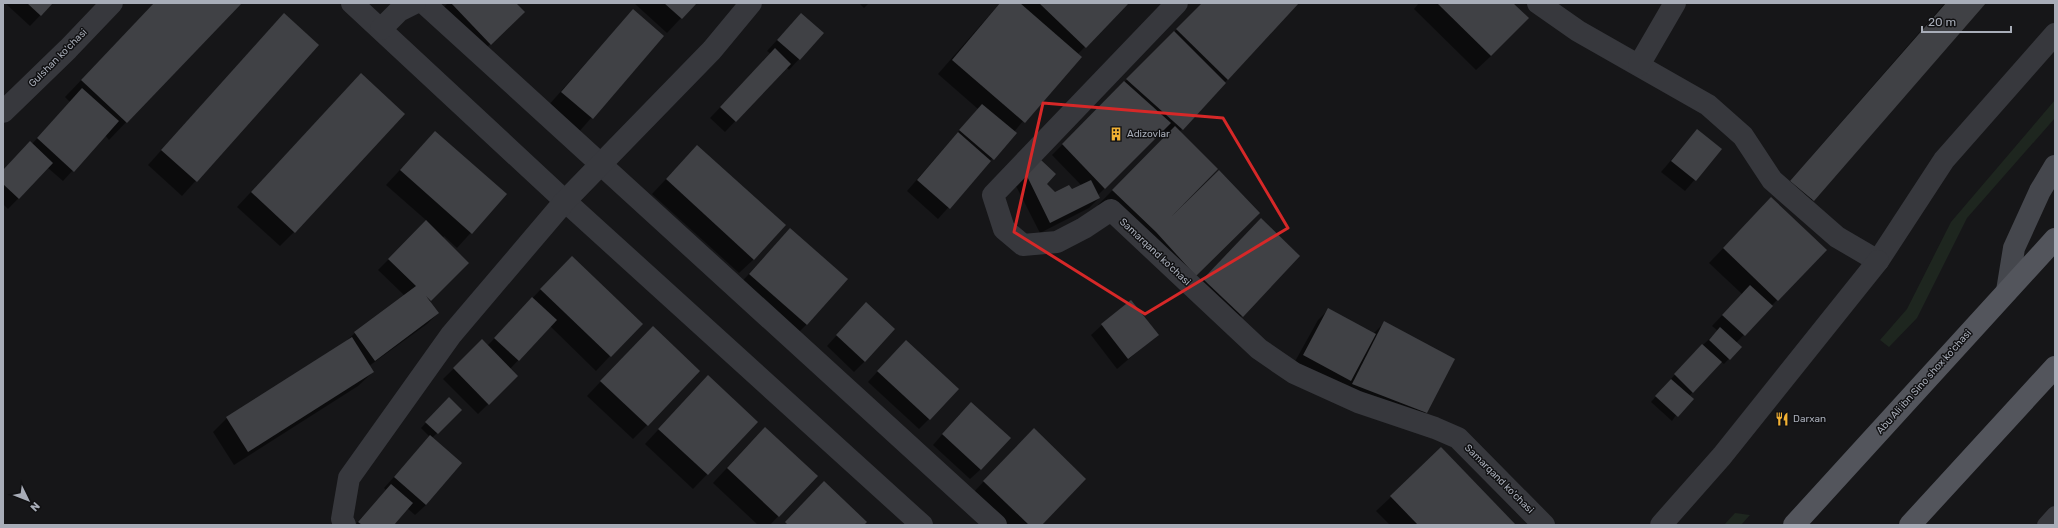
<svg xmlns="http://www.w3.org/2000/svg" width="2058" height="528" viewBox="0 0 2058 528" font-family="Rubik,sans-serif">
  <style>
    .green { fill: #1e261f }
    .shadow { fill: #0007 }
    .building { fill: #404145 }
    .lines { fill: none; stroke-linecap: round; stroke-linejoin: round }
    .lane { stroke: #37383d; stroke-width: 16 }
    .street { stroke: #37383d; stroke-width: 22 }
    .secondary { stroke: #45474d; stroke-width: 22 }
    .primary { stroke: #53555c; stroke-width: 22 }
    .marked { fill: none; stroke: #d62828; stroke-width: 3; stroke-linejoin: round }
    .labels { text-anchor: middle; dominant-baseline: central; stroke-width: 3; stroke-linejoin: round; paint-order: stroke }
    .street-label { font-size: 10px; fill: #a8adb8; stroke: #111113 }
    .poi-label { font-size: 10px; fill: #a8adb8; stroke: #111113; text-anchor: start }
  </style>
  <rect width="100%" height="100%" fill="#161618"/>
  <!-- green -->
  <g class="green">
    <path d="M2055 100V118L1967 218 1917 318 1889 347 1880 340 1907 309 1951 222Z"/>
    <path d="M1735 513 1750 515 1741 525H1724Z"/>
  </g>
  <!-- shadow -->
  <g class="shadow">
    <path d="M5 3H52L30 26Z"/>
    <path d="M155 3H240L109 140 105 135 63 181 48 168 8 209 3 204V171L32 144 70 102 65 97Z"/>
    <path d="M448 3H515L523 12 480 54 439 12Z"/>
    <path d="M634 3H695L667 33Z"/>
    <path d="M859 3H869L864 8Z"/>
    <path d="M1000 3H1128L1078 54 1014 132 1015 133 938 219 907 191 978 109 938 74Z"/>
    <path d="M1203 3H1298L1179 132 1176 211 1259 213 1181 290 1142 246 1098 205 1163 139 1158 135 1098 195 1099 198 1089 208 1040 233 1015 184 1026 173 1046 184 1055 194 1072 191 1082 186 1052 155Z"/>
    <path d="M1419 3H1512L1491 56 1476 70 1414 9Z"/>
    <path d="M1945 3H1985L1799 215 1777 196Z"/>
    <path d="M633 10 663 36 578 133 547 107Z"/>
    <path d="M284 14 318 45 182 196 148 165Z"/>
    <path d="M801 14 823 33 789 70 786 67 725 132 710 118 771 54 767 51Z"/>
    <path d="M347 89 294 232 280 246 237 207Z"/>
    <path d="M1697 130 1721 149 1685 191 1661 172Z"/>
    <path d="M435 132 505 195 457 248 444 236 443 238 468 263 429 302 438 313 427 324 369 366 373 372 358 386 234 465 213 432 227 418 344 343 355 333 405 296 378 270 427 221 386 185Z"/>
    <path d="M697 146 754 259 739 273 652 194Z"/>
    <path d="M1757 213 1777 300 1736 343 1740 347 1724 364 1721 362 1689 396 1672 421 1651 402 1692 355 1718 331 1712 326 1742 294 1709 263Z"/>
    <path d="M790 229 807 324 792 339 736 288Z"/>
    <path d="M1247 234 1299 256 1228 330 1189 294Z"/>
    <path d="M558 271 610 356 596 371 550 326 510 369 517 376 478 414 443 379 482 341 487 346 491 342Z"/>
    <path d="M1329 309 1373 334 1385 322 1426 412 1412 427 1293 365 1318 320Z"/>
    <path d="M856 314 865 361 854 372 827 346Z"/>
    <path d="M1102 325 1157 335 1117 369 1091 335Z"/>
    <path d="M638 342 647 425 633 439 587 396Z"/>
    <path d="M896 351 929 419 919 429 868 382Z"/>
    <path d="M694 391 757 422 693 489 645 444Z"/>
    <path d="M449 399 460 410 432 438 426 505 415 515 407 508 393 525H355L386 490 384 488 430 437 421 428Z"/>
    <path d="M960 414 981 469 970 479 933 445Z"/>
    <path d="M751 442 816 476 770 525H758L713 483Z"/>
    <path d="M1019 444 1041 525H1000L970 496Z"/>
    <path d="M1391 497 1515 525H1390L1376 511Z"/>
  </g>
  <!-- building -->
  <g class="building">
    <path d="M27 3H53L41 16Z"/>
    <path d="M154 3H242L127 123 81 80Z"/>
    <path d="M451 3H516L525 12 491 45Z"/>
    <path d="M664 3H697L682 19Z"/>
    <path d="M1000 3H1020L1082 57 1025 123 952 60Z"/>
    <path d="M1039 3H1129L1086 48Z"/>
    <path d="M1202 3H1299L1228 80 1176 29Z"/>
    <path d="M1437 3H1513L1529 18 1491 56Z"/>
    <path d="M1946 3H1986L1814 201 1790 181Z"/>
    <path d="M633 9 664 36 593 119 561 92Z"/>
    <path d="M284 13 319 45 197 182 161 150Z"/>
    <path d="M801 13 824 33 800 60 777 40Z"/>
    <path d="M1174 31 1226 83 1183 130 1126 79Z"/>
    <path d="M775 48 791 64 736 122 720 107Z"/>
    <path d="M361 73 405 114 295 233 251 192Z"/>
    <path d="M1124 81 1171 123 1105 189 1062 144Z"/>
    <path d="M82 88 119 121 74 172 37 138Z"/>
    <path d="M982 104 1017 133 994 160 959 130Z"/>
    <path d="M1175 126 1218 169 1172 216 1219 170 1260 213 1196 276 1156 232 1112 190Z"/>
    <path d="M1697 129 1722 149 1696 181 1671 161Z"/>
    <path d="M435 131 507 194 472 234 400 170Z"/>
    <path d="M958 132 991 161 950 209 917 180Z"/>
    <path d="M30 141 53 163 19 199 3 184V170Z"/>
    <path d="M697 145 786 225 754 260 666 179Z"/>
    <path d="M1041 160 1056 174 1047 184 1055 192 1069 185 1072 189 1091 180 1100 198 1050 223 1025 172Z"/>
    <path d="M1771 197 1827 250 1778 301 1723 248Z"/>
    <path d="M1261 218 1300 256 1243 317 1203 279Z"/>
    <path d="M426 220 469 263 431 301 426 296 439 313 375 361 354 332 416 286 388 259Z"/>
    <path d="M790 228 848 279 807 325 749 274Z"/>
    <path d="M572 256 643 324 611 357 540 289Z"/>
    <path d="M1750 285 1773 306 1745 336 1722 315Z"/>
    <path d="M532 297 557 320 519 361 494 338Z"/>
    <path d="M1131 300 1159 335 1128 359 1101 324Z"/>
    <path d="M866 302 895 329 865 362 836 335Z"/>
    <path d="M1328 308 1376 334 1351 381 1303 355Z"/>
    <path d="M1384 321 1455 359 1427 413 1352 384Z"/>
    <path d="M653 326 700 371 648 426 600 381Z"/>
    <path d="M1720 327 1742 347 1730 360 1709 340Z"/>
    <path d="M352 337 374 372 248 452 226 417Z"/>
    <path d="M482 339 518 376 489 405 453 368Z"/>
    <path d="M906 340 959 389 930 420 877 371Z"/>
    <path d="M1702 344 1722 362 1693 393 1674 374Z"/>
    <path d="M708 375 758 422 708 475 658 429Z"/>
    <path d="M1671 379 1694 399 1678 417 1655 396Z"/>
    <path d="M449 397 462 410 438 434 425 422Z"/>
    <path d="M971 402 1011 438 981 470 942 434Z"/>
    <path d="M765 427 818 476 779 517 727 468Z"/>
    <path d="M1034 428 1086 479 1042 525H1029L983 481Z"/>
    <path d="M430 435 462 463 426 505 394 477Z"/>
    <path d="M1441 447 1516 525H1418L1390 496Z"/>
    <path d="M824 481 867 522 864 525H788L785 522Z"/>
    <path d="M391 484 413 503 394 525H362L358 522Z"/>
  </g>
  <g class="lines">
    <!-- lane -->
    <path class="lane" d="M2045 525 2055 514"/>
    <!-- street -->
    <g class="street">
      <path d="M352 3 565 201 922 525"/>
      <path d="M424 3 996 525"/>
      <path d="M1177 3 993 195 1004 229 1023 245 1057 242 1084 228 1111 210 1259 349 1294 373 1358 402 1435 428 1458 438 1544 525"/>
      <path d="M1538 3 1578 31 1708 105 1743 136 1772 180 1837 237 1878 261 1944 160 2055 34"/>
      <path d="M381 29 399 11 415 3"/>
      <path d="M1639 65 1675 3"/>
      <path d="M3 112 68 49 112 3"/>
      <path d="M345 525 342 519 349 478 451 335 565 201 712 50 751 3"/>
      <path d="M1661 525 1722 456 1878 261"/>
    </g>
    <!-- secondary -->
    <path class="secondary" d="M2007 291 2014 248 2040 191 2055 166"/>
    <!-- primary -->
    <g class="primary">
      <path d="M1794 525 2055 239"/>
      <path d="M1910 525 2055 367"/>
    </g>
  </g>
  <!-- marked area -->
  <path class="marked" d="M1043 103 1223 118 1288 228 1145 314 1014 232Z"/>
  <!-- icons -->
  <defs>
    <g id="building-bare" transform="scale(1.08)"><path d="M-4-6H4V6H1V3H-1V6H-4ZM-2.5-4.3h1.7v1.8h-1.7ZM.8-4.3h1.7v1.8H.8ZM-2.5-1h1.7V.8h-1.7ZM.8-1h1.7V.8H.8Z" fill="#f2b134" stroke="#111113" stroke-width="2.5" paint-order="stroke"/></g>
    <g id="restaurant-bare" transform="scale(1.08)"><path d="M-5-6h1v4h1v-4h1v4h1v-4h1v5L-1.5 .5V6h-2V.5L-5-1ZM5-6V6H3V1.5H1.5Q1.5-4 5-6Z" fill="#f2b134" stroke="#111113" stroke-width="2.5" paint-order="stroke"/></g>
  </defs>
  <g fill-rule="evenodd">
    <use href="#building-bare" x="1116" y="134"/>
    <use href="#restaurant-bare" x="1782" y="419"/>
  </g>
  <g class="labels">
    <!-- street labels -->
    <g class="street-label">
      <text transform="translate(58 58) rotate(-45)">Gulshan ko'chasi</text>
      <text transform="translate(1155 252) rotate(43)">Samarqand ko'chasi</text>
      <text transform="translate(1924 382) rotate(-48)">Abu Ali ibn Sino shox ko'chasi</text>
      <text transform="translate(1499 479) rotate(45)">Samarqand ko'chasi</text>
    </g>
    <!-- poi labels -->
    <g class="poi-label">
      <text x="1127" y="134">Adizovlar</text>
      <text x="1793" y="419">Darxan</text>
    </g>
  </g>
  <!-- border -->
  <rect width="2058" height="528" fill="none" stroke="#a8adb8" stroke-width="8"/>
  <!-- north arrow -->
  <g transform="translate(28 500) rotate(133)" stroke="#111113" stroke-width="3" paint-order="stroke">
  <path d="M0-3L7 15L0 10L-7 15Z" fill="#a8adb8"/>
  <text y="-6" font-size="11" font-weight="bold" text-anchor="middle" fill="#a8adb8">N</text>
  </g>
  <!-- scale -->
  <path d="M1922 26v6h89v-6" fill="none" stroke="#a8adb8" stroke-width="2"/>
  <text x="1928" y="26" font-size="12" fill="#a8adb8" stroke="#111113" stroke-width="3" paint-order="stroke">20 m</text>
</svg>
